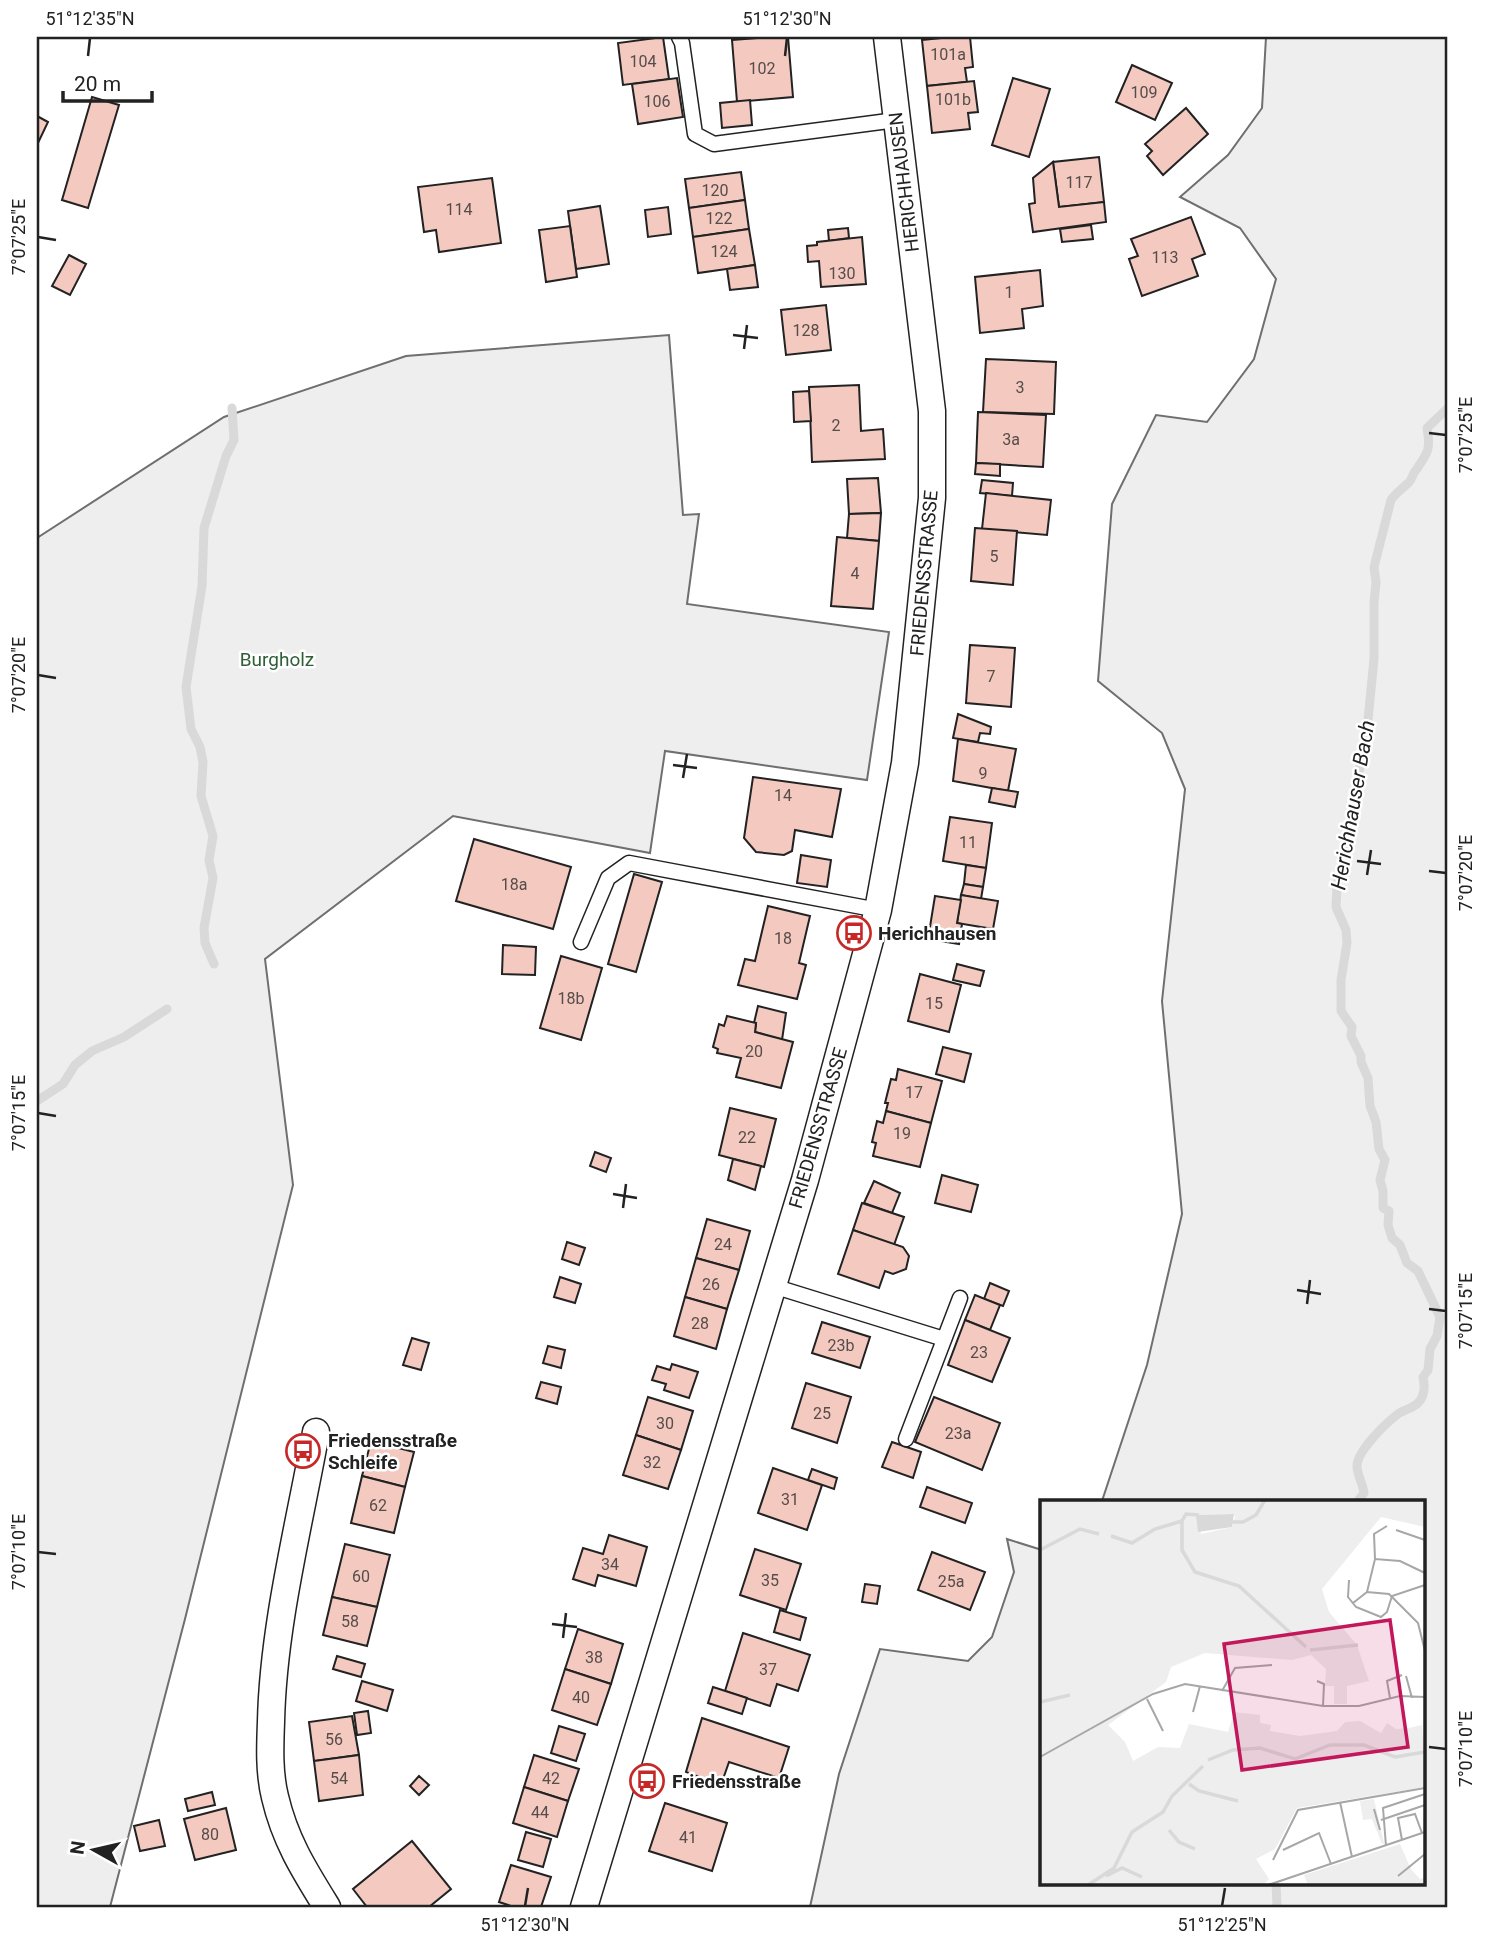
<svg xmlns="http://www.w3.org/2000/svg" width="1485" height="1944" viewBox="0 0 1485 1944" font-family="Roboto,sans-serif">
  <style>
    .green { fill: #eee; stroke: #6f6f6f; stroke-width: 2 }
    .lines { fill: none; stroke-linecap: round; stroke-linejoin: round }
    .stream { stroke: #d9d9d9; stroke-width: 9 }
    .building { fill: #f3c9c0; stroke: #222; stroke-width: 2 }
    .service-casing { stroke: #222; stroke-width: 17 }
    .minor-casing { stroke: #222; stroke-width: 29 }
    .service { stroke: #fff; stroke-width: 14 }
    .minor { stroke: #fff; stroke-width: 26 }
    .ticks { fill: none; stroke: #222; stroke-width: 2.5 }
    .labels { text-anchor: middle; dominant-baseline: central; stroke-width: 5; stroke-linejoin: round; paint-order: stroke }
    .number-label { font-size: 16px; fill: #564c4a }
    .street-label { font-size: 19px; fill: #222; stroke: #fff }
    .park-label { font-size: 19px; fill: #2f5e38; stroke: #fff }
    .poi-label { font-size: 19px; font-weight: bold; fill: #222; stroke: #fff; text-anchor: start }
    .water-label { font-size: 21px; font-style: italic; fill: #222; stroke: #fff }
    .inset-river { fill: none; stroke: #d9d9d9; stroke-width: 3.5 }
    .inset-road { fill: none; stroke: #a7a7a7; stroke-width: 2 }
    .view { fill: #c2185b; fill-opacity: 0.15; stroke: #c2185b; stroke-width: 3.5 }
    .inset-edge { fill: none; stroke: #222; stroke-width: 3.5 }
    .neatline { fill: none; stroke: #222; stroke-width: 2.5 }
    .ticks-label { font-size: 18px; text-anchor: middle; fill: #222 }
  </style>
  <rect width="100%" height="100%" fill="#fff"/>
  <!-- green -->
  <g class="green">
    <path d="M1266 37H1448V1907H810L839 1774 880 1649 968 1661 992 1637 1014 1572 1007 1539 1042 1550V1883H1424V1501H1102L1147 1365 1182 1214 1162 1001 1185 789 1162 733 1098 681 1112 504 1156 415 1207 422 1254 359 1276 279 1240 228 1180 197 1228 155 1262 108Z"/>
    <path d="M669 335 683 515 699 514 687 604 889 632 867 780 665 751 650 853 453 816 265 959 293 1185 185 1619 110 1907H37V538L224 417 406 356Z"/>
  </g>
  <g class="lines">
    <!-- stream -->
    <g class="stream">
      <path d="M214 964 205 943 204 928 213 878 209 860 213 836 201 796 203 762 200 747 191 729 186 687 202 586 204 528 226 456 234 440 232 408"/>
      <path d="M37 1101 63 1084 75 1065 92 1051 124 1037 167 1009"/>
      <path d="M1358 1501 1364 1493C1363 1484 1357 1475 1357 1466 1357 1451 1386 1423 1398 1414 1404 1410 1413 1408 1418 1403 1425 1396 1425 1386 1423 1377L1428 1370 1430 1349 1437 1336 1440 1317 1418 1271 1407 1263 1400 1245 1392 1238 1388 1225 1389 1211 1383 1208V1191L1380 1180 1385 1160 1379 1149 1376 1122 1370 1106 1368 1078 1361 1062V1056L1351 1036 1352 1027 1341 1011V980L1347 943 1346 930 1336 907 1337 885 1351 834 1359 771 1365 750 1374 659V603L1376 582 1374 567 1391 500C1396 493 1401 490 1407 484 1412 481 1412 474 1416 470 1428 453 1431 449 1427 428L1448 408"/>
      <path d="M1276 1883 1277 1907"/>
    </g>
  </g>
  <!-- building -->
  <g class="building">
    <path d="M663 37 669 79 623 85 618 43Z"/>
    <path d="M769 37H788L793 97 737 102 732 40Z"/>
    <path d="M951 37H970L973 67 965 68 967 82 927 86 922 40Z"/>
    <path d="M1132 65 1172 83 1155 120 1116 102Z"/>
    <path d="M677 78 683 117 638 124 632 84Z"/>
    <path d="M1013 78 1050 89 1029 157 992 145Z"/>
    <path d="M974 81 978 112 968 113 970 129 932 133 927 86Z"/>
    <path d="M92 97 119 105 88 208 62 200Z"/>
    <path d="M750 100 752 125 722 128 720 103Z"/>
    <path d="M1186 108 1208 134 1163 175 1147 156 1152 151 1145 144Z"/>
    <path d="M37 116 48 122 37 145Z"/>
    <path d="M1099 157 1104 202 1059 207 1053 162Z"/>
    <path d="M1053 162 1059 207 1104 202 1106 222 1033 232 1029 204 1035 203 1033 178Z"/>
    <path d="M741 172 745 200 689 208 685 179Z"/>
    <path d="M492 178 501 243 439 252 436 230 424 232 418 187Z"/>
    <path d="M745 200 749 229 693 237 689 208Z"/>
    <path d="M600 206 609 264 576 269 568 211Z"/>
    <path d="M668 207 671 234 648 237 645 210Z"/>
    <path d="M1191 217 1205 254 1192 259 1198 276 1142 296 1129 259 1138 256 1131 239Z"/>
    <path d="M1091 225 1093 239 1062 242 1060 229Z"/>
    <path d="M570 226 577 277 546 282 539 230Z"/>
    <path d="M848 228 849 238 829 241 828 230Z"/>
    <path d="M749 229 755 265 698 273 693 237Z"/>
    <path d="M862 237 866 284 821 287 819 261 808 262 807 246 817 245V242Z"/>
    <path d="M69 255 86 264 70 295 52 286Z"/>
    <path d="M755 265 758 287 730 290 727 269Z"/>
    <path d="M1040 270 1043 306 1022 309 1024 328 980 333 975 277Z"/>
    <path d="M826 305 831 350 786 355 781 310Z"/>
    <path d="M986 359 1056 362 1054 414 983 412Z"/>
    <path d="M859 385 861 431 883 429 885 459 812 462 809 387Z"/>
    <path d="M809 391 811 421 794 422 793 392Z"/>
    <path d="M978 412 1046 415 1043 467 976 463Z"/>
    <path d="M976 463 1000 464V476L975 474Z"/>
    <path d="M878 478 881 513 849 514 847 479Z"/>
    <path d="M982 480 1013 483 1012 496 980 493Z"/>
    <path d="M986 493 1051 500 1047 535 982 529Z"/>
    <path d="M881 513 879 541 847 538 849 514Z"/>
    <path d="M975 528 1017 531 1013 585 971 581Z"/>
    <path d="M837 537 879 541 873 609 831 606Z"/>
    <path d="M970 645 1015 648 1011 707 966 703Z"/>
    <path d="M958 714 991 727 990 734 980 733 978 742 953 738Z"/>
    <path d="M958 739 1016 749 1008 791 953 781Z"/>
    <path d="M753 777 841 789 832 837 795 830 792 851 784 855 756 852 744 838Z"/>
    <path d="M992 788 1018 792 1015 807 989 802Z"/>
    <path d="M950 817 992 823 986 868 943 861Z"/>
    <path d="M474 839 571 867 553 929 456 901Z"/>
    <path d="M801 855 831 860 827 887 797 883Z"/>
    <path d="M966 865 986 868 983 887 964 884Z"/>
    <path d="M634 874 662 882 636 972 608 964Z"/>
    <path d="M964 884 983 887 981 899 961 895Z"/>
    <path d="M961 895 998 901 993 929 957 923Z"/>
    <path d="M935 896 961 900 957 923 962 924 959 944 928 939Z"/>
    <path d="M768 906 810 916 799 963 806 965 797 999 738 985 745 959 755 961Z"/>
    <path d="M503 945 536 947 535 975 502 974Z"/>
    <path d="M561 956 602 968 581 1040 540 1028Z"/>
    <path d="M957 964 984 971 980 986 953 980Z"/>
    <path d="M920 974 961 985 949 1032 908 1021Z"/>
    <path d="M758 1006 786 1013 782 1040 755 1032 756 1023H754Z"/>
    <path d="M727 1016 756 1023 755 1032 793 1042 781 1088 736 1077 741 1058 717 1053 718 1049 713 1047 719 1024 724 1026Z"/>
    <path d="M943 1047 971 1054 964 1082 936 1074Z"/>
    <path d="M898 1069 942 1081 931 1123 886 1111 888 1103H885L891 1079 896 1080Z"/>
    <path d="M730 1108 776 1119 764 1167 719 1155Z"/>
    <path d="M886 1111 931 1123 920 1167 873 1156 876 1143 872 1142 877 1121 883 1123Z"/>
    <path d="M595 1152 611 1158 606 1172 590 1166Z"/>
    <path d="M733 1159 761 1166 755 1190 728 1180Z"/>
    <path d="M942 1175 978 1185 971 1212 935 1203Z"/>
    <path d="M874 1181 900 1193 892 1213 864 1203Z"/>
    <path d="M862 1203 904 1217 894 1245 853 1230Z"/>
    <path d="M707 1219 750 1231 739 1270 696 1258Z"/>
    <path d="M853 1230 903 1247 909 1256 906 1269 893 1274 885 1271 879 1288 838 1274Z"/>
    <path d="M567 1242 585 1248 579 1265 562 1259Z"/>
    <path d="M696 1258 739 1270 727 1309 685 1297Z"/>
    <path d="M560 1277 581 1284 575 1303 554 1297Z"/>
    <path d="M990 1283 1009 1291 1003 1306 984 1299Z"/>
    <path d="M975 1295 1000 1305 990 1330 965 1320Z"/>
    <path d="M685 1297 727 1309 716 1349 674 1336Z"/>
    <path d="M965 1320 1010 1338 992 1382 948 1365Z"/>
    <path d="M822 1322 870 1337 860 1368 812 1353Z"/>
    <path d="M412 1338 429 1343 421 1370 403 1365Z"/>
    <path d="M548 1346 565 1350 561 1368 543 1363Z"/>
    <path d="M672 1364 698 1372 689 1398 664 1390 666 1384 652 1380 657 1366 670 1370Z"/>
    <path d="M541 1382 561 1387 557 1404 536 1398Z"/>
    <path d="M806 1383 851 1397 837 1443 792 1428Z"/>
    <path d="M648 1397 693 1411 681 1450 636 1435Z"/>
    <path d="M934 1397 1000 1423 982 1470 915 1442Z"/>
    <path d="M636 1435 681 1450 668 1489 623 1475Z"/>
    <path d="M371 1441 414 1452 405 1487 362 1476Z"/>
    <path d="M892 1442 921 1452 913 1478 882 1467Z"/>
    <path d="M773 1468 822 1485 807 1530 758 1513Z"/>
    <path d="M812 1469 837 1478 834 1489 808 1480Z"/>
    <path d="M362 1476 405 1487 394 1533 351 1523Z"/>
    <path d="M927 1487 972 1503 965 1523 920 1507Z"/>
    <path d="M609 1535 647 1547 636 1586 598 1575 595 1586 573 1579 583 1548 603 1554Z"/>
    <path d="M345 1544 390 1555 377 1607 332 1597Z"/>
    <path d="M755 1549 801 1564 786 1610 740 1595Z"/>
    <path d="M932 1552 985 1572 970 1610 918 1590Z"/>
    <path d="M865 1584 880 1586 877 1604 862 1602Z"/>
    <path d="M332 1597 377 1607 367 1646 323 1635Z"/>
    <path d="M780 1610 806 1618 800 1640 774 1632Z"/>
    <path d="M578 1629 623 1644 611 1684 565 1669Z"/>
    <path d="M743 1633 810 1655 798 1691 777 1684 770 1706 725 1691Z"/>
    <path d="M337 1656 365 1664 361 1677 333 1669Z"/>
    <path d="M565 1669 611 1684 597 1725 552 1710Z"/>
    <path d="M362 1681 393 1690 387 1711 356 1701Z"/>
    <path d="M713 1687 747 1698 742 1714 708 1703Z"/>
    <path d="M368 1711 371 1733 357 1735 354 1713Z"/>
    <path d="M352 1716 359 1755 314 1761 309 1722Z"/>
    <path d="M702 1718 789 1747 779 1778 729 1762 721 1785 686 1772Z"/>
    <path d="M559 1726 585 1734 576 1761 551 1753Z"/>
    <path d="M359 1755 363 1795 319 1801 314 1761Z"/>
    <path d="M534 1755 579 1769 568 1801 524 1787Z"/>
    <path d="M419 1776 429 1785 419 1795 410 1786Z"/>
    <path d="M524 1787 568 1801 557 1837 513 1823Z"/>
    <path d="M212 1792 215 1805 188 1811 185 1799Z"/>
    <path d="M665 1803 727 1823 712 1871 649 1851Z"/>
    <path d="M226 1808 236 1850 195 1860 184 1819Z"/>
    <path d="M159 1820 165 1846 140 1851 134 1826Z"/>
    <path d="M526 1832 551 1839 543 1867 518 1860Z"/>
    <path d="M412 1841 451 1889 429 1907H367L353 1889Z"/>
    <path d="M511 1865 551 1877 541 1907H514L499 1902Z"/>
  </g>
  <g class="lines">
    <!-- service casing -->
    <g class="service-casing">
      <g id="service">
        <path d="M679 37 682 43 695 134 714 144 896 120"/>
        <path d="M581 942 608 878 629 863 878 910"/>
        <path d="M773 1286 944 1339"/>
        <path d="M906 1439 960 1298"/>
      </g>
    </g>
    <!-- minor casing -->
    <g class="minor-casing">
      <g id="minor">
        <path d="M316 1432C299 1526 273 1627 271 1722 270 1747 269 1773 275 1797 285 1840 304 1870 327 1907"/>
        <path d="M584 1907 805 1180 878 910 905 763 932 498V411L887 37"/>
      </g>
    </g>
    <!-- service -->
    <use href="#service" class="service"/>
    <!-- minor -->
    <use href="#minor" class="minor"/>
  </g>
  <!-- ticks -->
  <path class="ticks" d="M88 56 90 38M785 56 787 38M38 237 56 240M733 335 758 338M744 349 747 325M1429 433 1446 435M38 675 56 678M673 765 697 768M683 778 687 754M1357 861 1381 864M1429 871 1446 873M1367 875 1371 850M38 1113 56 1116M613 1194 637 1198M623 1208 626 1184M1297 1290 1321 1294M1307 1304 1310 1280M1429 1309 1446 1311M38 1552 56 1554M552 1624 577 1627M563 1638 566 1613M1429 1747 1446 1749M525 1906 528 1888M1222 1906 1225 1888"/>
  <!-- icons -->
  <defs>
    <g id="bus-ring" transform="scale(1.75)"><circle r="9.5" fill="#fff" stroke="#c62828" stroke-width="1.5"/><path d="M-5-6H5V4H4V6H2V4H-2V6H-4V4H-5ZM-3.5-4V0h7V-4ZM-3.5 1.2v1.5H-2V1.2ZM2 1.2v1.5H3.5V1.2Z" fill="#c62828"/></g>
  </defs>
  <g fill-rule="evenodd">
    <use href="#bus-ring" x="854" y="933"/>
    <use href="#bus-ring" x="303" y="1451"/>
    <use href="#bus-ring" x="647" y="1781"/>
  </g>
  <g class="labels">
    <!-- number labels -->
    <g class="number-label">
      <text x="948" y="54">101a</text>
      <text x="643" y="61">104</text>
      <text x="762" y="68">102</text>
      <text x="1144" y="92">109</text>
      <text x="953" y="99">101b</text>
      <text x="657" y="101">106</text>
      <text x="1079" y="182">117</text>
      <text x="715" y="190">120</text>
      <text x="459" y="209">114</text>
      <text x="719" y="218">122</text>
      <text x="724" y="251">124</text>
      <text x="1165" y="257">113</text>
      <text x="842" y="273">130</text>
      <text x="1009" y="292">1</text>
      <text x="806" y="330">128</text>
      <text x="1020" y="387">3</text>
      <text x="836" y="425">2</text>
      <text x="1011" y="439">3a</text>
      <text x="994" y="556">5</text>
      <text x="855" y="573">4</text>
      <text x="991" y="676">7</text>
      <text x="983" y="773">9</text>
      <text x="783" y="795">14</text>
      <text x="968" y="842">11</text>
      <text x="514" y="884">18a</text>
      <text x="783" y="938">18</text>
      <text x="571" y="998">18b</text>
      <text x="934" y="1003">15</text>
      <text x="754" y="1051">20</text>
      <text x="914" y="1092">17</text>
      <text x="902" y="1133">19</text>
      <text x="747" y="1137">22</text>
      <text x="723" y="1244">24</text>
      <text x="711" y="1284">26</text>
      <text x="700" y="1323">28</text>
      <text x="841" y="1345">23b</text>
      <text x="979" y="1352">23</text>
      <text x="822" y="1413">25</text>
      <text x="665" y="1423">30</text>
      <text x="958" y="1433">23a</text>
      <text x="652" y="1462">32</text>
      <text x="790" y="1499">31</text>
      <text x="378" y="1505">62</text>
      <text x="610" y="1564">34</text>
      <text x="361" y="1576">60</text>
      <text x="770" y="1580">35</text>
      <text x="951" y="1581">25a</text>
      <text x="350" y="1621">58</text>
      <text x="594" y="1657">38</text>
      <text x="768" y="1669">37</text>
      <text x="581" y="1697">40</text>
      <text x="334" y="1739">56</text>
      <text x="339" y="1778">54</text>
      <text x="551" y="1778">42</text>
      <text x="540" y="1812">44</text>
      <text x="210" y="1834">80</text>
      <text x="688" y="1837">41</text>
    </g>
    <!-- street labels -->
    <g class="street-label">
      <text transform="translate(904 182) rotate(-97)">HERICHHAUSEN</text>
      <text transform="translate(924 573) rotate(-85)">FRIEDENSSTRASSE</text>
      <text transform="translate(818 1128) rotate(-74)">FRIEDENSSTRASSE</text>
    </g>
    <!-- park labels -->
    <g class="park-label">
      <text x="277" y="659">Burgholz</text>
    </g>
    <!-- poi labels -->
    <g class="poi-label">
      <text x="878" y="933">Herichhausen</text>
      <text x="328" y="1440">Friedensstraße<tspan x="328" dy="22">Schleife</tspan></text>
      <text x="672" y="1781">Friedensstraße</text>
    </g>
    <!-- water labels -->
    <g class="water-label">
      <text transform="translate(1353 805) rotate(-80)">Herichhauser Bach</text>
    </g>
  </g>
  <!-- overview -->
  <g transform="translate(1040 1500)">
    <rect width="385" height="385" fill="#fff"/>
    <path d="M0 0H385V27L341 17 282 89 289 112 317 145 329 181 307 186V204H294V186H285L286 169 271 155 252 160 165 153 131 167 126 182 68 225 85 242 93 261 118 247 140 248 149 224 188 232 194 212 220 215V223L231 225 230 231 260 236 297 231 305 222 320 221 341 233 347 223 356 229 369 228 382 225V219L385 287 257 308 235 349 216 359 229 379 223 385H0ZM157 15 194 14 195 17 192 27 161 34ZM334 299 344 343 342 344 332 319 323 320 320 301ZM360 344 371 369 380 379 385 377V385H268L264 375Z" fill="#eee" fill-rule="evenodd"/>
    <path d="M194 14 192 27 158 32 156 15Z" fill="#d9d9d9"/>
    <path class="inset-river" d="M142 21V50L155 72 199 86 266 147M191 22H203L216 15 225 0M71 36 92 43 115 29 142 21 146 14 159 15M0 50 40 29 59 34M270 150 318 145M0 202 30 195M168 260 193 250 220 248 255 259 290 245H324L355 257 385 252M149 284 159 291 198 301M129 330 139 342 155 349M66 376 82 368 102 377M48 385 74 368 92 332 123 312 132 296 163 266"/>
    <path class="inset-road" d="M356 30 385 40M335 59 334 34 347 26M309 80 308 97 316 107 341 117 347 112 352 96 385 85M327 92 335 59 360 61 385 73M313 103 327 92 349 94 378 123 385 151M366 176 372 198M277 181 284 184 283 206M182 191 195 168 232 165M350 198 347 181 362 175M107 199 123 231M153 212 160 186M0 257 113 194 145 184 283 206H319L360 196 385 197M300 302 312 357M334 309 340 330M341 320 385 305M362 340 358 318 375 314 382 333M346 346 343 308 385 294M243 350 279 333 291 364M233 360 258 310 385 288M358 376 385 354M228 385 385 332"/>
    <path class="view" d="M350 120 368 247 202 270 184 144Z"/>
    <rect width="385" height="385" class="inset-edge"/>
  </g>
  <!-- border -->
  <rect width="1485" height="1944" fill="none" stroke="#ffffff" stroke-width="77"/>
  <!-- north arrow -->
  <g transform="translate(94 1850) rotate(278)" stroke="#ffffff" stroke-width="5" paint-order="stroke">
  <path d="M0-5L12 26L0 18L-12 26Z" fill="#222222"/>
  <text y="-10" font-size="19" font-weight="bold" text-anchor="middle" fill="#222222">N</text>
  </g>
  <!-- scale -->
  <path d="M63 91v10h89v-10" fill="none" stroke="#222222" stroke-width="3.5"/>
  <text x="74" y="91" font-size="21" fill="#222222" stroke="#ffffff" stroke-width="5" paint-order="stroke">20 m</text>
  <rect x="38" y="38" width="1408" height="1868" class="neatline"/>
  <g class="ticks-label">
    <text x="90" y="25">51°12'35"N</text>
    <text x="787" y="25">51°12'30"N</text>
    <text transform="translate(19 237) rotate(-90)" y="6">7°07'25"E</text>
    <text transform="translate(1466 435) rotate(-90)" y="6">7°07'25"E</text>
    <text transform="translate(19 675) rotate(-90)" y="6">7°07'20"E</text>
    <text transform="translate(1466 873) rotate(-90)" y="6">7°07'20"E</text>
    <text transform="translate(19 1113) rotate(-90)" y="6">7°07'15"E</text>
    <text transform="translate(1466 1311) rotate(-90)" y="6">7°07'15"E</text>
    <text transform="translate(19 1552) rotate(-90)" y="6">7°07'10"E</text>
    <text transform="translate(1466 1749) rotate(-90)" y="6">7°07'10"E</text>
    <text x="525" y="1931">51°12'30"N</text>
    <text x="1222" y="1931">51°12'25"N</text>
  </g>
</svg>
